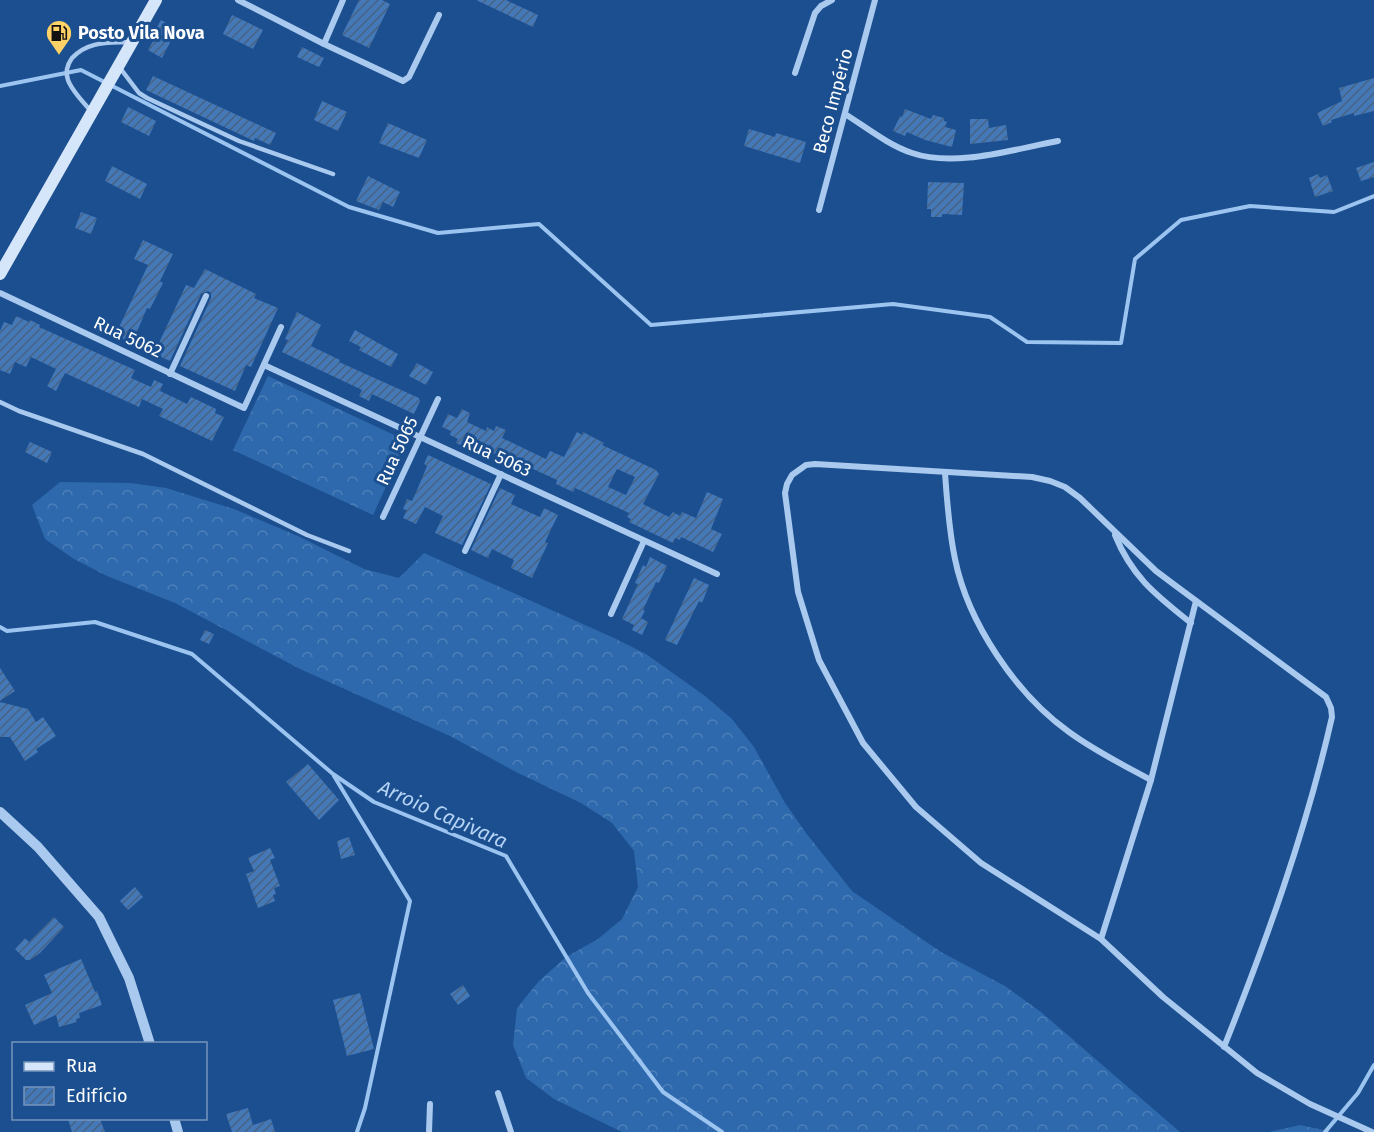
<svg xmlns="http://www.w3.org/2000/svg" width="1374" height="1132" viewBox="0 0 1374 1132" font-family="'Fira Sans',sans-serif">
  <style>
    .forest { fill: url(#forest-crowns) }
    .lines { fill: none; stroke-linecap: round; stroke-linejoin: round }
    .stream { stroke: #9cc4f0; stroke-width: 4 }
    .building { fill: url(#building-hatch); fill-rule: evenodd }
    .service { stroke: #a9c9ee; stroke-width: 4.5 }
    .minor { stroke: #a9c9ee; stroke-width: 6 }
    .tertiary { stroke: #a9c9ee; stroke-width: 10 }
    .secondary { stroke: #d6e6fa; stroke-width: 12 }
    .labels { text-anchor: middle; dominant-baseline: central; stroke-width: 6; stroke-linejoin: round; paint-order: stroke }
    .poi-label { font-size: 18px; font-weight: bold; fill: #fff; stroke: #1b4f8f; text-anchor: start }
    .street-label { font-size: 18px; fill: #fff; stroke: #1b4f8f }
    .water-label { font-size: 20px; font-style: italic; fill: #b5d3f5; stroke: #1b4f8f }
  </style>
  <defs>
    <pattern id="forest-crowns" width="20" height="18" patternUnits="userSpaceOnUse" patternTransform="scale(1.5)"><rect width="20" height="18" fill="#2e69ad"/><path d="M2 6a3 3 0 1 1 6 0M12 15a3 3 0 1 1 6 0" fill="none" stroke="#4d80b9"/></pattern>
    <pattern id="building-hatch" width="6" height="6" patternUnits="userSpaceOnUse" patternTransform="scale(1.5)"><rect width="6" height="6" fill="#4478b7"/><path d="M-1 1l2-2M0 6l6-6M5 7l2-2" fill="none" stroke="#486282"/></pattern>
  </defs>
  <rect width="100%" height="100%" fill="#1b4f8f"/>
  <!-- forest -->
  <g class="forest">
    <path d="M268 376 407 441 373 515 233 450Z"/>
    <path d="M60 482 131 483 166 488 234 509 300 537 364 569 399 578 424 553 614 638 646 654 705 696 732 719 754 747 785 803 806 833 852 891 941 952 1005 986 1041 1012 1180 1132H622L554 1099 526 1078 513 1045 517 1008 539 981 566 957 598 939 622 919 638 887 634 851 612 823 581 803 516 772 452 737 300 669 175 603 107 576 74 559 45 539 32 505Z"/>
    <path d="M1300 1125 1333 1132H1269Z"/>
  </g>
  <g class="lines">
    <!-- stream -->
    <g class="stream">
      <path d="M0 86 81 70 349 207 438 233 539 224 651 325 893 304 990 317 1027 342 1121 343 1135 259 1181 220 1250 206 1334 212 1374 196"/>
      <path d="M0 627 7 631 95 622 192 654 333 774 374 802 506 856 588 993 663 1092 722 1132"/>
      <path d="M334 776 410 901 365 1108 357 1132"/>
      <path d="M1325 1132 1358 1093 1374 1065"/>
    </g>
  </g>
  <!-- building -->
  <g class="building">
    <path d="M359 0H382L390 4 369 48 342 35Z"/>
    <path d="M476 0H506L538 15 533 27Z"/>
    <path d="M232 15 263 30 253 49 223 34Z"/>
    <path d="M161 20 177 29 162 58 148 50 153 41 150 40Z"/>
    <path d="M302 47 324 58 319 67 297 57Z"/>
    <path d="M153 76 276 133 270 145 255 138 254 141 146 90Z"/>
    <path d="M1374 78V111L1354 116V113L1331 120 1332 122 1323 126 1317 113 1342 101 1339 88Z"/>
    <path d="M322 101 347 112 338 131 314 120Z"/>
    <path d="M128 107 156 121 149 136 121 122Z"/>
    <path d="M905 109 931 119 933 115 944 118V121L947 122 945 127 956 130 952 147 925 140 907 132 905 136 893 131 900 116 902 117Z"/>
    <path d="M970 119H988L989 128 1006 125 1008 140 970 144Z"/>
    <path d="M388 123 427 140 419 158 379 143Z"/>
    <path d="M749 129 775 137 776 133 806 142 800 163 744 146Z"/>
    <path d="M1374 162V177L1361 181 1356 168Z"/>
    <path d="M112 166 147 184 140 199 105 181Z"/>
    <path d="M1318 174 1320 178 1327 175 1333 191 1315 197 1309 178Z"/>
    <path d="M368 176 400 192 393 207 383 202 379 210 356 201Z"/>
    <path d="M928 182 964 183 962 215 942 214V217H931V209H927Z"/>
    <path d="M81 212 97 218 91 234 75 228Z"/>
    <path d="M143 240 173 254 160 281 163 283 150 309 147 308 136 334 158 345 186 285 194 288 205 269 256 294 254 298 278 308 251 367 246 365 235 391 180 366 211 298V293L208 291 201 294 170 361 115 336 148 265 134 259Z"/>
    <path d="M297 312 321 325 311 346 340 360 339 362 419 398 420 401 414 414 372 394 369 401 359 396 362 390 282 352 288 340 285 339Z"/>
    <path d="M16 316 29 322 30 320 40 325 39 327 135 370 131 378 151 387 154 380 163 384 160 391 177 399 187 404 191 397 216 409 215 413 224 417 212 441 159 416 163 409 142 399 139 407 65 373 56 391 47 386 56 369 31 357 26 367 15 362 10 374 0 370V331L4 322 12 325Z"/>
    <path d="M355 330 398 354 391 367 359 350 361 347 349 341Z"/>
    <path d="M417 363 433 372 426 385 409 376Z"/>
    <path d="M462 409 470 413 467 422 486 431 487 427 494 431 496 426 506 430 502 438 546 459 550 451 564 457 577 432 582 435 583 432 604 443 602 445 656 470 659 474 643 504 669 517 673 512 680 516 682 512 696 518 707 492 723 499 711 529 722 534 713 552 681 537 680 540 675 538 673 543 629 522 631 519 627 517 629 513 575 488 573 492 556 484 557 480 496 452 495 454 486 450 483 455 456 443 458 439 450 435 451 431 442 427 448 414 457 418ZM617 469 635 477 626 495 608 487Z"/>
    <path d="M30 442 52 452 47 463 25 452Z"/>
    <path d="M428 455 491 484 462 545 435 533 443 516 425 507 416 524 403 518 407 510 403 509 407 499 412 501 420 483 427 466 424 464Z"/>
    <path d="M500 488 515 495 511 504 540 517 544 508 558 515 545 542 548 543 532 578 511 568 514 560 492 549 488 558 471 550Z"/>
    <path d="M650 557 667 566 659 583 656 582 643 610 645 611 641 618 648 622 642 635 632 630 634 625 622 619 638 584 635 583 643 565 646 567Z"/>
    <path d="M694 578 709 585 702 603 699 601 677 645 665 640Z"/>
    <path d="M205 630 214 634 209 644 200 640Z"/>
    <path d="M0 668 15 691 0 701Z"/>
    <path d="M0 702 28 709 36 722 43 717 56 736 36 749 38 752 25 761 10 737H0Z"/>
    <path d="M308 764 339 800 319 820 286 782Z"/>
    <path d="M349 837 355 855 341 859 337 841Z"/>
    <path d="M270 848 275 858 270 860 280 886 274 888 276 894 273 895 275 901 258 908 246 874 254 871 248 858Z"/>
    <path d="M135 887 143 897 128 910 120 901Z"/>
    <path d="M54 917 64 927 40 953 30 960H26L15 949 25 938 29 942Z"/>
    <path d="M81 959 95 992 97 991 102 1005 79 1013 80 1018 76 1019 77 1022 59 1027 56 1015 34 1025 25 1005 52 993 44 975Z"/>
    <path d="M463 985 470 996 458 1005 450 994Z"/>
    <path d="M360 993 374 1049 347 1056 333 1000Z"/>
    <path d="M248 1108 253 1125 271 1119 275 1132H232L226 1114Z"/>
    <path d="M68 1119H100L105 1132H72Z"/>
  </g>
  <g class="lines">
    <!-- service -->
    <g class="service">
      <path d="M120 68 139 93 147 98 239 141 333 174"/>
      <path d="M91 111C83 102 72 91 68 80 65 72 67 65 72 58 88 41 107 43 129 42"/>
      <path d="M0 402 19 411 143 454 307 535 349 551"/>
    </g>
    <!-- minor -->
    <g class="minor">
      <path d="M238 0 324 44 403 81 409 77 439 15"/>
      <path d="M324 44 343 0"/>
      <path d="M795 73 815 13 821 6 832 0"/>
      <path d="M845 114C866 127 888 145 912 153 955 168 1014 149 1058 141"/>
      <path d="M819 210 875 0"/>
      <path d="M0 293 244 408 281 327"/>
      <path d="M264 365 717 574"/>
      <path d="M170 374 206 296"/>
      <path d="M945 473C947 502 949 531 955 559 968 623 1016 694 1069 732 1095 751 1123 765 1151 780"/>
      <path d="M383 517 438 399"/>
      <path d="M1115 535C1132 577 1156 595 1191 623"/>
      <path d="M465 551 501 474"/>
      <path d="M611 614 644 541"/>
      <path d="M1101 939 1151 780 1196 601"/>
      <path d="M1224 1047C1267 939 1306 831 1332 717L1331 708 1326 697 1176 586 1156 571 1080 498 1065 487 1050 481 1032 477 815 464 806 465 792 475 787 484 785 493 798 592 819 660 863 743 916 807 981 863 1101 939 1163 997 1257 1073 1310 1104 1372 1132"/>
      <path d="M498 1093 511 1132"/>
      <path d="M429 1132 430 1104"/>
    </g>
    <!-- tertiary -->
    <g class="tertiary">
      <path d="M0 812 38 847 99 917 129 978 150 1044"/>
      <path d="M174 1118 178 1132"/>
    </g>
    <!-- secondary -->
    <path class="secondary" d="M0 274 156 0"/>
  </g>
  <!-- icons -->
  <defs>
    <g id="fuel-pin" transform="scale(1.35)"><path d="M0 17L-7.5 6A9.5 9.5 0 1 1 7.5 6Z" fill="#ffd166" stroke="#1b4f8f"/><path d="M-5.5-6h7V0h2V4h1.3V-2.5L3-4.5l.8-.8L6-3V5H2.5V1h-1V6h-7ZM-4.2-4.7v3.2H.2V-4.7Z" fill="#111"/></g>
  </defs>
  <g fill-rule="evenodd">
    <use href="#fuel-pin" x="59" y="33"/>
  </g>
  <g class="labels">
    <!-- poi labels -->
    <g class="poi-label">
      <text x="78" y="33">Posto Vila Nova</text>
    </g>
    <!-- street labels -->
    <g class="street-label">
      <text transform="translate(833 101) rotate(-75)">Beco Império</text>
      <text transform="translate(128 337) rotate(25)">Rua 5062</text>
      <text transform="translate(397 451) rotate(-65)">Rua 5065</text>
      <text transform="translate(497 456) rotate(25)">Rua 5063</text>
    </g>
    <!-- water labels -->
    <g class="water-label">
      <text transform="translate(443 814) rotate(24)">Arroio Capivara</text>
    </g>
  </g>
  <!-- legend -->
  <rect x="12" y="1042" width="195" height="78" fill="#1b4f8f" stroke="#7695bc" stroke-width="1.5"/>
  <rect x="24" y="1062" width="30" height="9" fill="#d6e6fa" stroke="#7695bc" stroke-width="1.5"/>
  <text x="66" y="1072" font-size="18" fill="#ffffff">Rua</text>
  <rect x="24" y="1087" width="30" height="18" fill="url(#building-hatch)" stroke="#7695bc" stroke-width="1.5"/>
  <text x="66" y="1102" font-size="18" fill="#ffffff">Edifício</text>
</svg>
